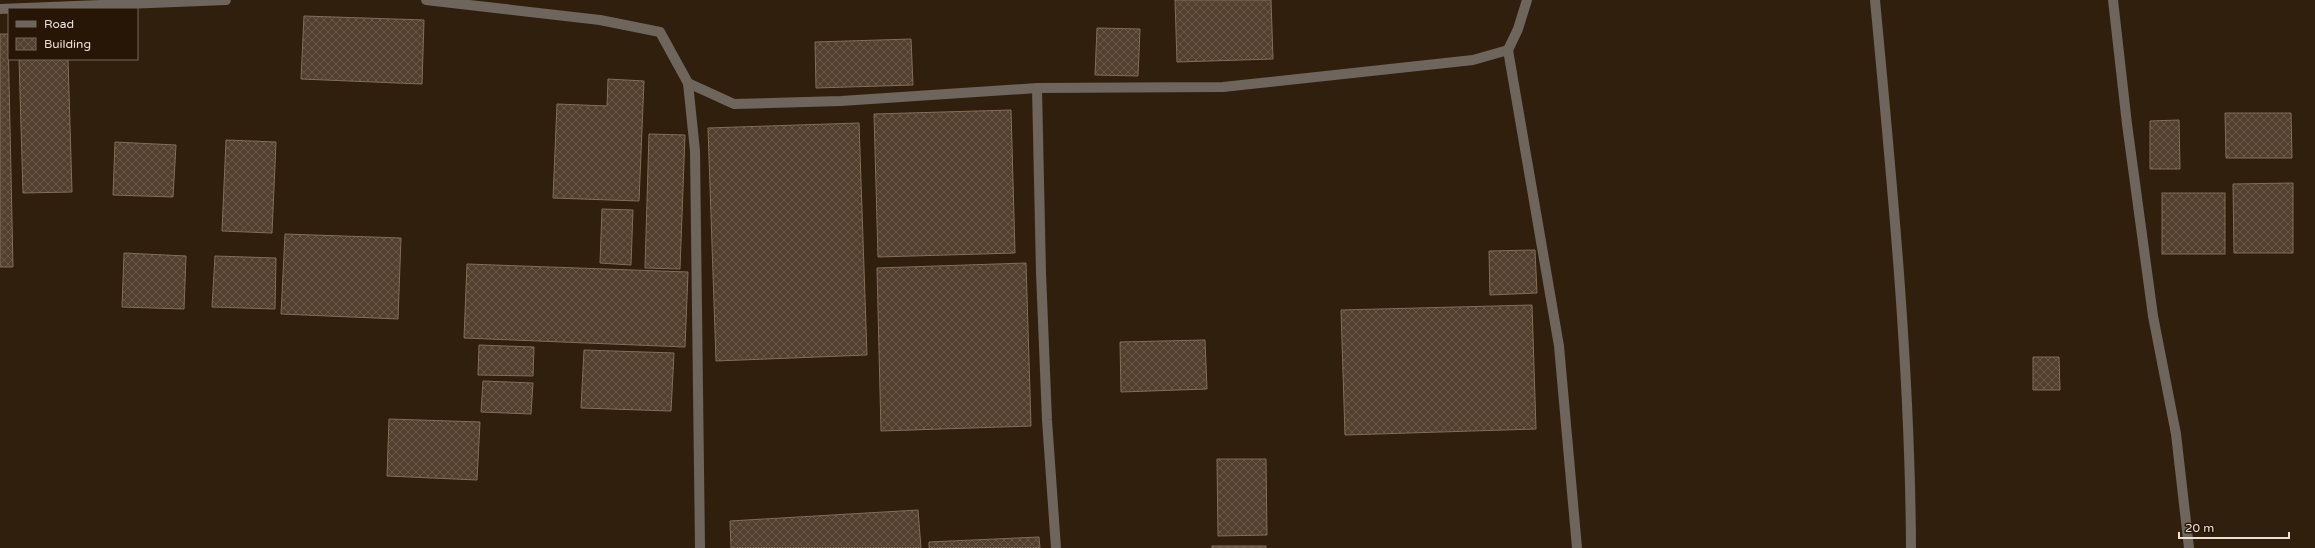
<svg xmlns="http://www.w3.org/2000/svg" width="2315" height="548" viewBox="0 0 2315 548" font-family="'Varela Round',sans-serif">
  <style>
    .building { fill: url(#building-cross-hatch); stroke: #826d59 }
    .lines { fill: none; stroke-linecap: round; stroke-linejoin: round }
    .street { stroke: #6e655c; stroke-width: 10 }
  </style>
  <defs>
    <pattern id="building-cross-hatch" width="8" height="8" patternUnits="userSpaceOnUse"><rect width="8" height="8" fill="#523f2d"/><path d="M0 0l8 8M0 8l8-8" fill="none" stroke="#6b5a4b"/></pattern>
  </defs>
  <rect width="100%" height="100%" fill="#311f0e"/>
  <!-- building -->
  <g class="building">
    <path d="M1175 0H1271L1273 59 1177 62Z"/>
    <path d="M304 16 424 20 422 84 301 79Z"/>
    <path d="M1097 28 1140 29 1138 76 1095 75Z"/>
    <path d="M0 34H8L13 267H0Z"/>
    <path d="M911 39 913 85 816 88 815 42Z"/>
    <path d="M19 59H68L72 192 23 193Z"/>
    <path d="M608 79 644 81 639 201 553 198 557 104 607 106Z"/>
    <path d="M1011 110 1015 253 878 257 874 114Z"/>
    <path d="M2225 113H2291L2292 158H2226Z"/>
    <path d="M2179 120 2180 169H2150V121Z"/>
    <path d="M859 123 867 355 716 361 708 128Z"/>
    <path d="M649 134 685 135 680 269 645 268Z"/>
    <path d="M226 140 276 142 272 233 222 231Z"/>
    <path d="M115 142 176 145 173 197 113 195Z"/>
    <path d="M2293 183V253H2234L2233 184Z"/>
    <rect x="2162" y="193" width="63" height="61"/>
    <path d="M602 209 633 210 631 265 600 263Z"/>
    <path d="M285 234 401 238 398 319 281 314Z"/>
    <path d="M1535 250 1537 293 1490 295 1489 251Z"/>
    <path d="M124 253 186 256 184 309 122 307Z"/>
    <path d="M215 256 276 258 275 309 212 307Z"/>
    <path d="M1026 263 1031 426 881 431 877 268Z"/>
    <path d="M467 264 688 272 685 347 464 338Z"/>
    <path d="M1532 305 1536 429 1345 435 1341 310Z"/>
    <path d="M1205 340 1207 389 1121 392 1120 342Z"/>
    <path d="M479 345 534 347 533 376 478 375Z"/>
    <path d="M584 350 674 353 671 411 581 408Z"/>
    <path d="M2033 357H2059L2060 390H2033Z"/>
    <path d="M483 381 533 383 531 414 481 412Z"/>
    <path d="M389 419 480 422 477 480 387 476Z"/>
    <path d="M1217 459H1266L1267 535 1218 536Z"/>
    <path d="M918 510 921 548H731L730 521Z"/>
    <path d="M1039 537 1040 548H929V542Z"/>
    <rect x="1212" y="546" width="54" height="2"/>
  </g>
  <g class="lines">
    <!-- street -->
    <g class="street">
      <path d="M426 0 600 20 660 32 688 83 734 104 841 101 1037 88 1223 87 1473 60 1508 50 1518 29 1527 0"/>
      <path d="M1875 0C1892 182 1910 365 1911 548"/>
      <path d="M2113 0 2127 124 2153 316 2176 434 2189 548"/>
      <path d="M0 9 226 0"/>
      <path d="M1508 50 1559 346 1577 548"/>
      <path d="M688 83 695 151 700 548"/>
      <path d="M1037 88 1041 273 1047 420 1056 548"/>
    </g>
  </g>
  <!-- legend -->
  <rect x="8" y="8" width="130" height="52" fill="#271605" stroke="#766758"/>
  <rect x="16" y="21" width="20" height="6" fill="#6e655c" stroke="#766758"/>
  <text x="44" y="28" font-size="12" fill="#ece0d5">Road</text>
  <rect x="16" y="38" width="20" height="12" fill="url(#building-cross-hatch)" stroke="#766758"/>
  <text x="44" y="48" font-size="12" fill="#ece0d5">Building</text>
  <!-- scale -->
  <path d="M2179 532v6h110v-6" fill="none" stroke="#ece0d5" stroke-width="2"/>
  <text x="2185" y="532" font-size="12" fill="#ece0d5" stroke="#271605" stroke-width="3" paint-order="stroke">20 m</text>
</svg>
